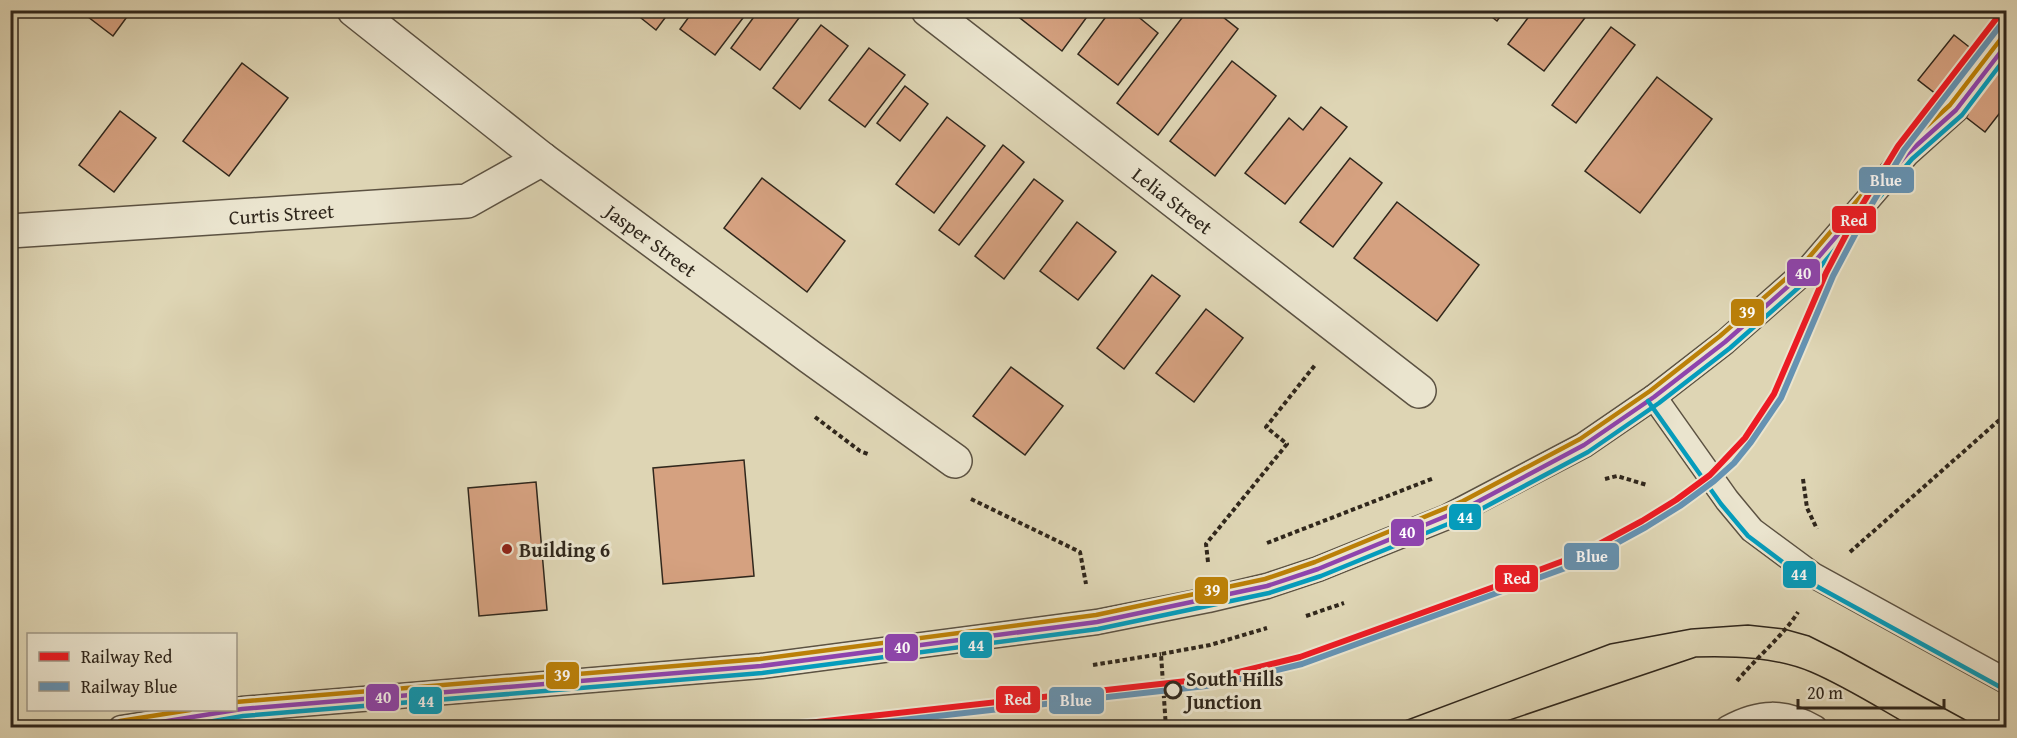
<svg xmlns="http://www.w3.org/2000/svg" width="2017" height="738" viewBox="0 0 2017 738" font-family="'Gentium Book Plus',serif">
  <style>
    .building { fill: #d5a180; stroke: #30271c; stroke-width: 1.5 }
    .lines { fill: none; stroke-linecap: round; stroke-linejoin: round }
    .lane-casing { stroke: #5c5242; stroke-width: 27 }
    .street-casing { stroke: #5c5242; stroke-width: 36 }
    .path { stroke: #30271c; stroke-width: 4; stroke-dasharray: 4.5 3; stroke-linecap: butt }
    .lane { stroke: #eae4ce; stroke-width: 24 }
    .street { stroke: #eae4ce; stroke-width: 33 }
    .tram { stroke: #30271c; stroke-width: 1.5 }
    .bus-1-casing { stroke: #eae4ce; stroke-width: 9 }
    .bus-2-casing { stroke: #eae4ce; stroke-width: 9 }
    .bus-3-casing { stroke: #eae4ce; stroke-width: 9 }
    .bus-1 { stroke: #8e44ad; stroke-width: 4.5 }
    .bus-2 { stroke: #059cbc; stroke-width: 4.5 }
    .bus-3 { stroke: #bb8008; stroke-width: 4.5 }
    .rail-1-casing { stroke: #eae4ce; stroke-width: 10 }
    .rail-2-casing { stroke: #eae4ce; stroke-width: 10 }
    .rail-1 { stroke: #ec1b24; stroke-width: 6 }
    .rail-2 { stroke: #6592b2; stroke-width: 6 }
    .poi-dot { fill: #8f2418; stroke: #eae4ce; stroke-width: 2 }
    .stop-dot { fill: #eae4ce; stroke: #30271c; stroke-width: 3 }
    .labels { text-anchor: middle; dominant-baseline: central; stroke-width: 6; stroke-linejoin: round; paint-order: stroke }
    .street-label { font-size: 20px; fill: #30271c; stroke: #eae4ce }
    .poi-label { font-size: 20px; font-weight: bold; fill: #30271c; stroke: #eae4ce; text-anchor: start }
    .stop-label { font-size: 20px; font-weight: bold; fill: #30271c; stroke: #eae4ce; text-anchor: start }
    .line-badge { stroke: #eae4ce; stroke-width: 2 }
    .badge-label { font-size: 16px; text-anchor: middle; font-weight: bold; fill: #fff }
  </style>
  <rect width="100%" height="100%" fill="#ded5b4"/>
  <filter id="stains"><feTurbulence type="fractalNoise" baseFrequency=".00333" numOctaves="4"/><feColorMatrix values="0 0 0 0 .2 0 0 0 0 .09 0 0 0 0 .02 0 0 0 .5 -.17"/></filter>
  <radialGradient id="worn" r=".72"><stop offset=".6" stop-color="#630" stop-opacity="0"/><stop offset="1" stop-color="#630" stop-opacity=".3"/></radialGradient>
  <!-- building -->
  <g class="building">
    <path d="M79 10H132L113 36Z"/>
    <path d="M631 10H671L656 30Z"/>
    <path d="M694 10H749L715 55 680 29Z"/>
    <path d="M759 10H805L760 70 731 48Z"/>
    <path d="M1026 10H1092L1062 51 1020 18Z"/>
    <path d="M1111 10H1130L1158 33 1118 85 1078 54Z"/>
    <path d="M1188 10H1214L1238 29 1158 135 1117 103Z"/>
    <path d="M1483 10H1505L1497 21Z"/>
    <path d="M1534 10H1591L1544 71 1508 44Z"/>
    <path d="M821 25 848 46 800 109 773 88Z"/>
    <path d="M1611 27 1635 45 1576 123 1552 105Z"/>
    <path d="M1954 35 2006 76V105L1985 132 1918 80Z"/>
    <path d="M869 48 905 75 865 127 829 100Z"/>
    <path d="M1232 61 1276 96 1215 176 1170 141Z"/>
    <path d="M242 63 288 98 229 176 183 141Z"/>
    <path d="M1657 77 1712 119 1640 213 1585 171Z"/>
    <path d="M905 86 928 104 900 141 877 123Z"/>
    <path d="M1321 107 1347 127 1285 204 1245 173 1289 118 1303 130Z"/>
    <path d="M120 111 156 138 114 192 79 165Z"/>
    <path d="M947 117 985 146 934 213 896 184Z"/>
    <path d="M1003 145 1024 162 959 245 939 230Z"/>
    <path d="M1350 158 1382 183 1333 247 1300 222Z"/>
    <path d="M762 178 845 241 807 292 724 228Z"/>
    <path d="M1034 179 1063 201 1004 279 975 256Z"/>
    <path d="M1397 202 1479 265 1437 321 1354 258Z"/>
    <path d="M1077 222 1116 252 1078 300 1040 271Z"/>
    <path d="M1152 275 1180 296 1124 369 1097 348Z"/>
    <path d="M1206 309 1243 338 1194 402 1156 373Z"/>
    <path d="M1011 367 1063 406 1025 455 973 416Z"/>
    <path d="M744 460 754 576 663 584 653 468Z"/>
    <path d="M536 482 547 610 479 616 468 488Z"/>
  </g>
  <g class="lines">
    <!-- lane casing -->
    <g class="lane-casing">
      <g id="lane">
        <path d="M1654 397 1727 500 1752 530 1813 575 2006 681"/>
        <path d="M121 728 242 709 761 666 1097 622 1208 600 1267 586 1318 569 1447 517 1584 445 1654 397 1725 342 1810 267 1907 154 1956 110"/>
        <path d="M1728 728C1759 711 1784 710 1815 728"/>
      </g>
    </g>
    <!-- street casing -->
    <g class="street-casing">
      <g id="street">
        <path id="s1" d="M354 10 542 159 810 357 955 461"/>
        <path id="s2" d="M928 10 1419 391"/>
        <path id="s3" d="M10 231 467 201 542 159"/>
      </g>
    </g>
    <!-- path -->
    <g class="path">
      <path d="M815 417 860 451 868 454"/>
      <path d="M1605 479 1617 476 1647 485"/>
      <path d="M1803 479 1807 508 1817 529"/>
      <path d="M971 499 1080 552 1086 584"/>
      <path d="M1267 543 1434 478"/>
      <path d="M1850 552 2005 415 2006 410"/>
      <path d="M1208 562 1206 544 1287 444 1266 427 1315 365"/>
      <path d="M1306 616 1344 603"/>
      <path d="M1093 665 1161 654"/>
      <path d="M1737 681C1755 659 1784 635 1798 612"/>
      <path d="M1166 728 1161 654 1210 645 1267 628"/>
    </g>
    <!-- lane -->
    <use href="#lane" class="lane"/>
    <!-- street -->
    <use href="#street" class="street"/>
    <!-- tram -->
    <g class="tram">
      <path d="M1386 728 1610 644 1691 629 1748 625 1784 629 1809 636 1841 652 1980 728"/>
      <path d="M1486 728 1696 657C1734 656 1776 657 1811 672 1846 687 1880 709 1914 728"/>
    </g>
    <!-- bus-1 casing -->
    <g class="bus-1-casing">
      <path id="bus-1" d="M124 728 242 709 761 666 1097 622 1267 586 1318 569 1466 508 1584 445 1654 397 1725 342 1810 267 1907 154 1956 110 2006 45"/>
    </g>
    <!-- bus-2 casing -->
    <g class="bus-2-casing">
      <g id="bus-2">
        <path d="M1648 401 1721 504 1748 536 1809 582 2002 688"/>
        <path d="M173 728 243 716 762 673 1098 629 1269 593 1321 576 1470 515 1588 452 1659 403 1730 348 1815 273 1912 159 1962 115 2006 57"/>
      </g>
    </g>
    <!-- bus-3 casing -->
    <g class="bus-3-casing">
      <g id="bus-3">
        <path d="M236 702 760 659 1096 615 1265 579 1315 562 1463 501 1580 439 1650 391 1720 336 1805 262 1901 149 1950 105 2000 40"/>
        <path d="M120 721 190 710"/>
      </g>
    </g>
    <!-- bus-1 -->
    <use href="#bus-1" class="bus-1"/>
    <!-- bus-2 -->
    <use href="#bus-2" class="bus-2"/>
    <!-- bus-3 -->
    <use href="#bus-3" class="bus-3"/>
    <!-- rail-1 casing -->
    <g class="rail-1-casing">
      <path id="rail-1" d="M762 728 1214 678 1300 657 1491 588 1579 555 1642 521 1676 500 1710 475 1745 438 1774 394 1826 273 1859 210 1898 146 2003 10"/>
    </g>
    <!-- rail-2 casing -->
    <g class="rail-2-casing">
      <path id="rail-2" d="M831 728 1215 685 1302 664 1582 562 1646 527 1680 506 1714 481 1734 463 1751 442 1781 398 1833 276 1866 214 1904 150 2006 18"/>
    </g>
    <!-- rail-1 -->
    <use href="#rail-1" class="rail-1"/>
    <!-- rail-2 -->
    <use href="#rail-2" class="rail-2"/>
  </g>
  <!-- markers -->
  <circle class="poi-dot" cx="507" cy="549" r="6"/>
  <circle class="stop-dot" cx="1173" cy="690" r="8"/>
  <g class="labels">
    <!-- street labels -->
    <g class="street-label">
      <text stroke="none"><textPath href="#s2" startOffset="310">Lelia Street</textPath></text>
      <text stroke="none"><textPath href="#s3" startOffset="272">Curtis Street</textPath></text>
      <text stroke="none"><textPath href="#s1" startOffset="376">Jasper Street</textPath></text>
    </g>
    <!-- poi labels -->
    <g class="poi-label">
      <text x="519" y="549">Building 6</text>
    </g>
    <!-- stop labels -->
    <g class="stop-label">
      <text x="1186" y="678">South Hills<tspan x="1186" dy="23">Junction</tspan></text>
    </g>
  </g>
  <g class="line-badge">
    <rect x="1858" y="166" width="57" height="28" rx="6" fill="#6592b2"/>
    <rect x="1831" y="205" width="46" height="29" rx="6" fill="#ec1b24"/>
    <rect x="1786" y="258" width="35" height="29" rx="6" fill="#8e44ad"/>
    <rect x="1730" y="298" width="35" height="29" rx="6" fill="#bb8008"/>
    <rect x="1448" y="503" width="34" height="28" rx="6" fill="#059cbc"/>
    <rect x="1390" y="518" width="35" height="29" rx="6" fill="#8e44ad"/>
    <rect x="1563" y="542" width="57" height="29" rx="6" fill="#6592b2"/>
    <rect x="1782" y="560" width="35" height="29" rx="6" fill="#059cbc"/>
    <rect x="1494" y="564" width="45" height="29" rx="6" fill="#ec1b24"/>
    <rect x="1194" y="576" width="35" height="29" rx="6" fill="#bb8008"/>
    <rect x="959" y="631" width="34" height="28" rx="6" fill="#059cbc"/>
    <rect x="884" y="633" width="35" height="29" rx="6" fill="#8e44ad"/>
    <rect x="545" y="661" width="35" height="29" rx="6" fill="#bb8008"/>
    <rect x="365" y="683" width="35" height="29" rx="6" fill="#8e44ad"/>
    <rect x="995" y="685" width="46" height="29" rx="6" fill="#ec1b24"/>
    <rect x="1048" y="686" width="57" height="29" rx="6" fill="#6592b2"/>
    <rect x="408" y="686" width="35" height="29" rx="6" fill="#059cbc"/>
  </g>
  <g class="badge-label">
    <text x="1886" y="186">Blue</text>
    <text x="1854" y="226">Red</text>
    <text x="1803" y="279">40</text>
    <text x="1747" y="318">39</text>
    <text x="1465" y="523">44</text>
    <text x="1407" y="538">40</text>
    <text x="1592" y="562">Blue</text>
    <text x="1799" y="580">44</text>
    <text x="1517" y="584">Red</text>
    <text x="1212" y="596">39</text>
    <text x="976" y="651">44</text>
    <text x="902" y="653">40</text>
    <text x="562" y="681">39</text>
    <text x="383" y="703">40</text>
    <text x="1018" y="705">Red</text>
    <text x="1076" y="706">Blue</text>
    <text x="426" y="707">44</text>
  </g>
  <!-- margin -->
  <rect width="2017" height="738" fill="none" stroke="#ded5b4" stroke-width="36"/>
  <rect x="12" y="12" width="1993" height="714" fill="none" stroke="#30271c" stroke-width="3"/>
  <rect x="18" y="18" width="1981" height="702" fill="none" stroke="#30271c" stroke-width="1.5"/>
  <!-- legend -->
  <rect x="27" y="633" width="210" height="78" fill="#eae4ce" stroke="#a09887" stroke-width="1.5"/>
  <rect x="39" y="652" width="30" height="9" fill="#ec1b24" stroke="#a09887" stroke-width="1.5"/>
  <text x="81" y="663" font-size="18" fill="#30271c">Railway Red</text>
  <rect x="39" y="682" width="30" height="9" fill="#6592b2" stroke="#a09887" stroke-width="1.5"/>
  <text x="81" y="693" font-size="18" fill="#30271c">Railway Blue</text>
  <!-- scale -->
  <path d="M1798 699v9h146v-9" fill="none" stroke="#30271c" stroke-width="3"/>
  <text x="1807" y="699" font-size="18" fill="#30271c" stroke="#eae4ce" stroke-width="4.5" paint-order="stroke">20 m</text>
  <rect width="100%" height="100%" filter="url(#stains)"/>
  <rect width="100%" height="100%" fill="url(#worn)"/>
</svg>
